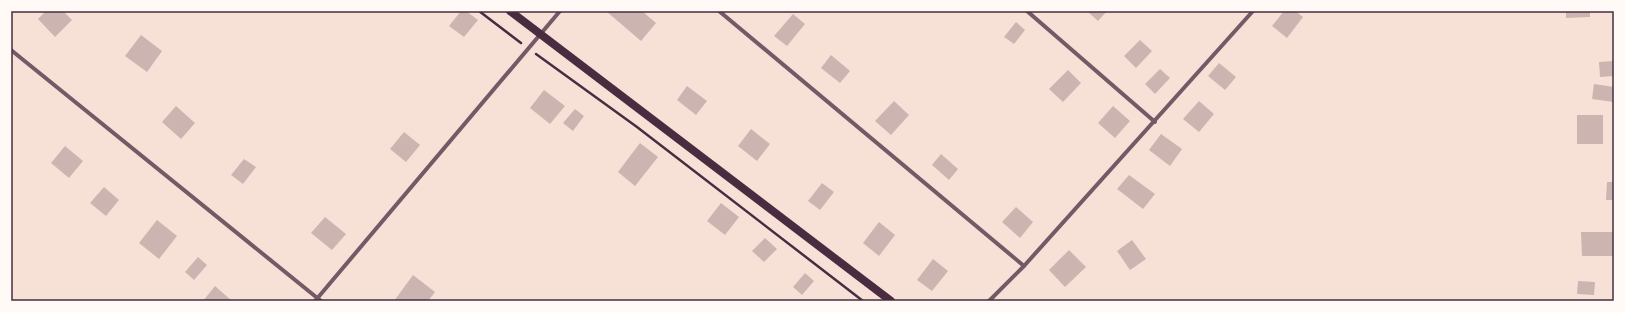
<svg xmlns="http://www.w3.org/2000/svg" width="1625" height="312" viewBox="0 0 1625 312" font-family="Inter,sans-serif">
  <style>
    .building { fill: #ccb4b1 }
    .lines { fill: none; stroke-linecap: round; stroke-linejoin: round }
    .path { stroke: #4a2c40; stroke-width: 2.5 }
    .minor { stroke: #755966; stroke-width: 4 }
    .secondary { stroke: #4a2c40; stroke-width: 8 }
    .neatline { fill: none; stroke: #4a2c40; stroke-width: 1.5 }
  </style>
  <rect width="100%" height="100%" fill="#f7e1d7"/>
  <!-- building -->
  <g class="building">
    <path d="M46 11H63L72 20 55 37 38 19Z"/>
    <path d="M461 11H466L478 20 464 37 449 26Z"/>
    <path d="M606 11H642L656 23 641 41Z"/>
    <path d="M1087 11H1107L1098 21Z"/>
    <path d="M1284 11H1295L1303 17 1287 38 1272 26Z"/>
    <path d="M1566 11H1590V17L1566 18Z"/>
    <path d="M793 14 805 24 787 46 774 36Z"/>
    <path d="M1016 22 1025 30 1014 44 1004 37Z"/>
    <path d="M141 35 162 51 147 72 125 56Z"/>
    <path d="M1140 40 1152 51 1136 68 1124 56Z"/>
    <path d="M831 55 850 71 840 83 821 68Z"/>
    <path d="M1614 61V76L1600 77 1599 62Z"/>
    <path d="M1219 63 1236 77 1225 90 1208 76Z"/>
    <path d="M1160 69 1170 78 1155 94 1145 84Z"/>
    <path d="M1068 70 1081 83 1063 102 1049 89Z"/>
    <path d="M1594 84 1614 87V102L1592 99Z"/>
    <path d="M687 86 707 101 696 115 677 100Z"/>
    <path d="M544 90 565 106 550 124 530 108Z"/>
    <path d="M894 101 909 115 891 135 875 121Z"/>
    <path d="M1199 101 1214 114 1199 132 1183 119Z"/>
    <path d="M176 106 195 123 181 139 162 122Z"/>
    <path d="M1113 106 1130 121 1115 138 1098 123Z"/>
    <path d="M575 109 584 116 573 131 563 123Z"/>
    <rect x="1577" y="115" width="26" height="29"/>
    <path d="M751 129 770 144 757 161 738 146Z"/>
    <path d="M404 132 420 145 406 162 390 149Z"/>
    <path d="M1161 134 1182 149 1170 166 1149 150Z"/>
    <path d="M640 143 658 157 635 186 618 172Z"/>
    <path d="M65 146 83 161 69 178 51 163Z"/>
    <path d="M941 154 958 169 949 180 932 165Z"/>
    <path d="M244 159 256 167 243 184 231 175Z"/>
    <path d="M1129 175 1155 194 1143 209 1117 189Z"/>
    <path d="M1607 182H1614V200H1606Z"/>
    <path d="M822 183 834 192 820 210 808 201Z"/>
    <path d="M104 187 119 200 106 216 90 203Z"/>
    <path d="M721 203 739 217 725 235 707 221Z"/>
    <path d="M1016 207 1033 222 1020 238 1002 222Z"/>
    <path d="M325 217 346 234 332 250 311 233Z"/>
    <path d="M157 220 177 236 159 259 139 243Z"/>
    <path d="M879 222 895 235 879 256 863 243Z"/>
    <path d="M1581 232H1614V256H1582Z"/>
    <path d="M765 238 777 249 764 262 752 251Z"/>
    <path d="M1132 240 1146 259 1130 270 1117 251Z"/>
    <path d="M1069 250 1086 267 1065 287 1049 270Z"/>
    <path d="M198 257 207 265 194 280 185 272Z"/>
    <path d="M933 259 948 271 932 291 917 280Z"/>
    <path d="M805 273 814 281 802 295 793 287Z"/>
    <path d="M413 275 435 292 428 301H394Z"/>
    <path d="M1578 281 1595 282 1594 295 1577 294Z"/>
    <path d="M215 286 232 301H203Z"/>
  </g>
  <g class="lines">
    <!-- path -->
    <g class="path">
      <path d="M479 11 521 43"/>
      <path d="M536 54 637 127 863 301"/>
    </g>
    <!-- minor -->
    <g class="minor">
      <path d="M719 11 1024 266"/>
      <path d="M1027 11 1155 122"/>
      <path d="M11 50 321 301"/>
      <path d="M315 301 560 11"/>
      <path d="M989 301 1024 266 1253 11"/>
    </g>
    <!-- secondary -->
    <path class="secondary" d="M510 11 891 301"/>
  </g>
  <!-- border -->
  <rect width="1625" height="312" fill="none" stroke="#fffaf5" stroke-width="24"/>
  <rect x="12" y="12" width="1601" height="288" class="neatline"/>
</svg>
